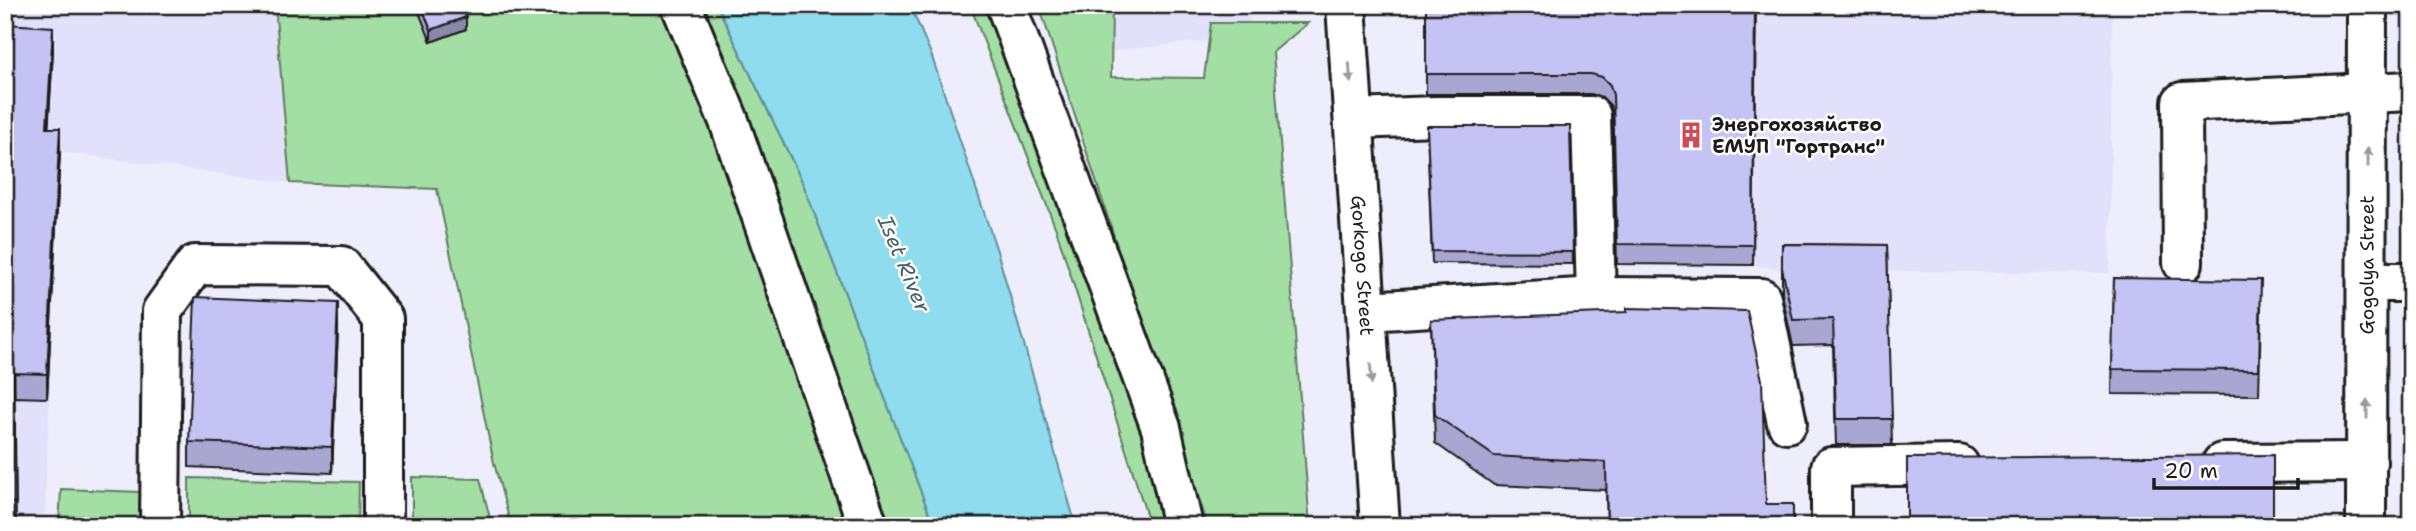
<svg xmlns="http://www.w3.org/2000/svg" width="2416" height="531" viewBox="0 0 2416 531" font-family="'Shantell Sans',sans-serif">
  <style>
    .built { fill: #e2e0fa }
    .green { fill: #a3dea4; stroke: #607d60; stroke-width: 2 }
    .water { fill: #8edced; stroke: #608f99; stroke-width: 2 }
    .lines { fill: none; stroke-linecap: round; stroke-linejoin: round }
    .minor-casing { stroke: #1c1c1c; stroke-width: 44 }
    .minor { stroke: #fff; stroke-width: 38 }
    .wall { fill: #a9a7d2; stroke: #1c1c1c; stroke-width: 2 }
    .shaded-wall { fill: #8a88ab; stroke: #1c1c1c; stroke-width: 2 }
    .building { fill: #c5c2f4; stroke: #1c1c1c; stroke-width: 2 }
    .oneway { fill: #999 }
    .labels { text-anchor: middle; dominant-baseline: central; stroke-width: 5; stroke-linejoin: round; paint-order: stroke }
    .poi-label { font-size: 19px; font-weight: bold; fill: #1c1c1c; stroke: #fff; text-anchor: start }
    .street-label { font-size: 19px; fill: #1c1c1c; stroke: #fff }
    .water-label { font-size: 21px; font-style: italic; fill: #445f65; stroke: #fff }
  </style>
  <rect width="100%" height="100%" fill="#eeedfc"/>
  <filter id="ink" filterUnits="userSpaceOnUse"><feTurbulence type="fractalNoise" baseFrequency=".0143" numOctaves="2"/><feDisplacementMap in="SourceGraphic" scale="14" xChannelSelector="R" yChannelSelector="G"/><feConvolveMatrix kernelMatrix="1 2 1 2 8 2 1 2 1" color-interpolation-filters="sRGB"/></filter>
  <g filter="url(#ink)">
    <!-- built -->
    <g class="built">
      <path d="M5 5H275L290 183 60 152 44 526H5Z"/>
      <path d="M1068 5H1249L1250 36 1094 53Z"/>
      <path d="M1756 5H2112L2110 273 1782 270 1753 265Z"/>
    </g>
    <!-- green -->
    <g class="green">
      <path d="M275 5H717L802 181 934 526H511L494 463 437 189 290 183Z"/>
      <path d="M970 5H1001L1140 425 1169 526H1150L1057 232Z"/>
      <path d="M1039 5H1112L1111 77 1204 78 1211 23H1308L1273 52 1310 526H1208Z"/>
      <path d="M412 477 480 479 492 526H412Z"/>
      <path d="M189 478 359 482 358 525 189 526Z"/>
      <path d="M61 489 140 492 139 526H59Z"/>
    </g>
    <!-- water -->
    <path class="water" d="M717 5H910L931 54 998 254 1076 526H934L802 181Z"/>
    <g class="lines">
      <!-- minor casing -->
      <g class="minor-casing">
        <g id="minor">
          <path d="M681 5 729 121 868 526"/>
          <path d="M1006 5 1161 428 1183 526"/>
          <path id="s1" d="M1346 5 1380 526"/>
          <path d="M1354 119 1437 116H1591L1596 297"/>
          <path d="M2183 263 2182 102 2411 91"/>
          <path d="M2368 282H2411"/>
          <path d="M1367 311 1596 297 1761 298 1787 423"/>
          <path d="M2222 463 2367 462"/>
          <path d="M160 526 162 311 195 265 341 266 383 319V526"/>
          <path d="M1831 526V467L1959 465"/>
          <path id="s2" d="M2366 526 2367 5"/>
        </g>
      </g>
      <!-- minor -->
      <use href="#minor" class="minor"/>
    </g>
    <!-- wall -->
    <g class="wall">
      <path d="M416 5H461L466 29 431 42Z"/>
      <path d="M1426 5H1756L1753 265 1617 264 1613 115 1610 105 1602 97 1591 94H1426Z"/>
      <path d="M5 24 53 51 48 128 60 152 47 398 14 397 16 526H5Z"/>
      <path d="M1427 126H1570L1573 264 1432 263Z"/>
      <path d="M1782 244 1887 245 1892 445H1836L1833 345 1793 346 1782 294Z"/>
      <path d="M2114 278 2261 306 2259 395 2112 394Z"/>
      <path d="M1431 320 1766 504 1793 526H1607L1606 490 1494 485 1435 443Z"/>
      <path d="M338 329 332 473 189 467V442Z"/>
    </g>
    <!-- shaded-wall -->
    <g class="shaded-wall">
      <path d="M466 17V29L431 42V30Z"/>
      <path d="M53 27V51L47 152V128Z"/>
      <path d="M60 128V152L47 398V374Z"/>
      <path d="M338 303V329L332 473V447Z"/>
    </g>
    <!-- building -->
    <g class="building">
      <path d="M421 5H461L466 17 431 30Z"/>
      <path d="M1426 5H1755L1753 245 1617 244 1613 95 1610 85 1602 77 1591 74H1426Z"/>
      <path d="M5 24 53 27 47 128H60L47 374 14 373 16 503 5 502Z"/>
      <path d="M1427 126H1570L1573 252 1432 251Z"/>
      <path d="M1782 244 1887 245 1892 419H1836L1833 319 1793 320 1782 268Z"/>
      <path d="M2114 278 2261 280 2259 370 2112 369Z"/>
      <path d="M195 297 338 303 332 447 189 442Z"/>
      <path d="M1627 308 1747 311 1762 380 1766 504H1793V526H1607L1606 462 1494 456 1435 415 1431 320 1627 312Z"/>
      <path d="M2273 455V526H1907V458Z"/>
    </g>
    <!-- one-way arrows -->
    <defs><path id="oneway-solid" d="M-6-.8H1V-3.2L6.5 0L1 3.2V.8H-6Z" transform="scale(1.75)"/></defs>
    <g class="oneway">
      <use href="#oneway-solid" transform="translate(1350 73) rotate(86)"/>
      <use href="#oneway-solid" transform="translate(2368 157) rotate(-90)"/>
      <use href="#oneway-solid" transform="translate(1371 374) rotate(87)"/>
      <use href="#oneway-solid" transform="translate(2367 409) rotate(-90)"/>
    </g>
  </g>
  <!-- icons -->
  <defs>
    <g id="building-bare" transform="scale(2.1)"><path d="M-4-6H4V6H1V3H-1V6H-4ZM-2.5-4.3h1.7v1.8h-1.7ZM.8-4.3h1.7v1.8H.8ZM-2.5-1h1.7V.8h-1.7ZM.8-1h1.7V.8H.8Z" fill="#d1495b" stroke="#fff" stroke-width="2.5" paint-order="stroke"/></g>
  </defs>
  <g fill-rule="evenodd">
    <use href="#building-bare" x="1691" y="135"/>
  </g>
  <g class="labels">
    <!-- poi labels -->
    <g class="poi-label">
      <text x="1712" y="124">Энергохозяйство<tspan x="1712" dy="22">ЕМУП "Гортранс"</tspan></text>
    </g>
    <!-- street labels -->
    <g class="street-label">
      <text stroke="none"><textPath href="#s1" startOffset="261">Gorkogo Street</textPath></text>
      <text stroke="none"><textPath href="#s2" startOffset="261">Gogolya Street</textPath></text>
    </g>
    <!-- water labels -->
    <g class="water-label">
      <text transform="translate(904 264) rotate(67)">Iset River</text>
    </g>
  </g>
  <!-- margin -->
  <rect width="2416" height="531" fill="none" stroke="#fff" stroke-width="28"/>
  <rect x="14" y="14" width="2388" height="503" fill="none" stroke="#1c1c1c" stroke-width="2.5" filter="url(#ink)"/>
  <!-- scale -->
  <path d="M2154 478v10h144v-10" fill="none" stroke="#1c1c1c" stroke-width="3.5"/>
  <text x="2164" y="478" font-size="21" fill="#1c1c1c" stroke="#ffffff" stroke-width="5" paint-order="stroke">20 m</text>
</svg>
